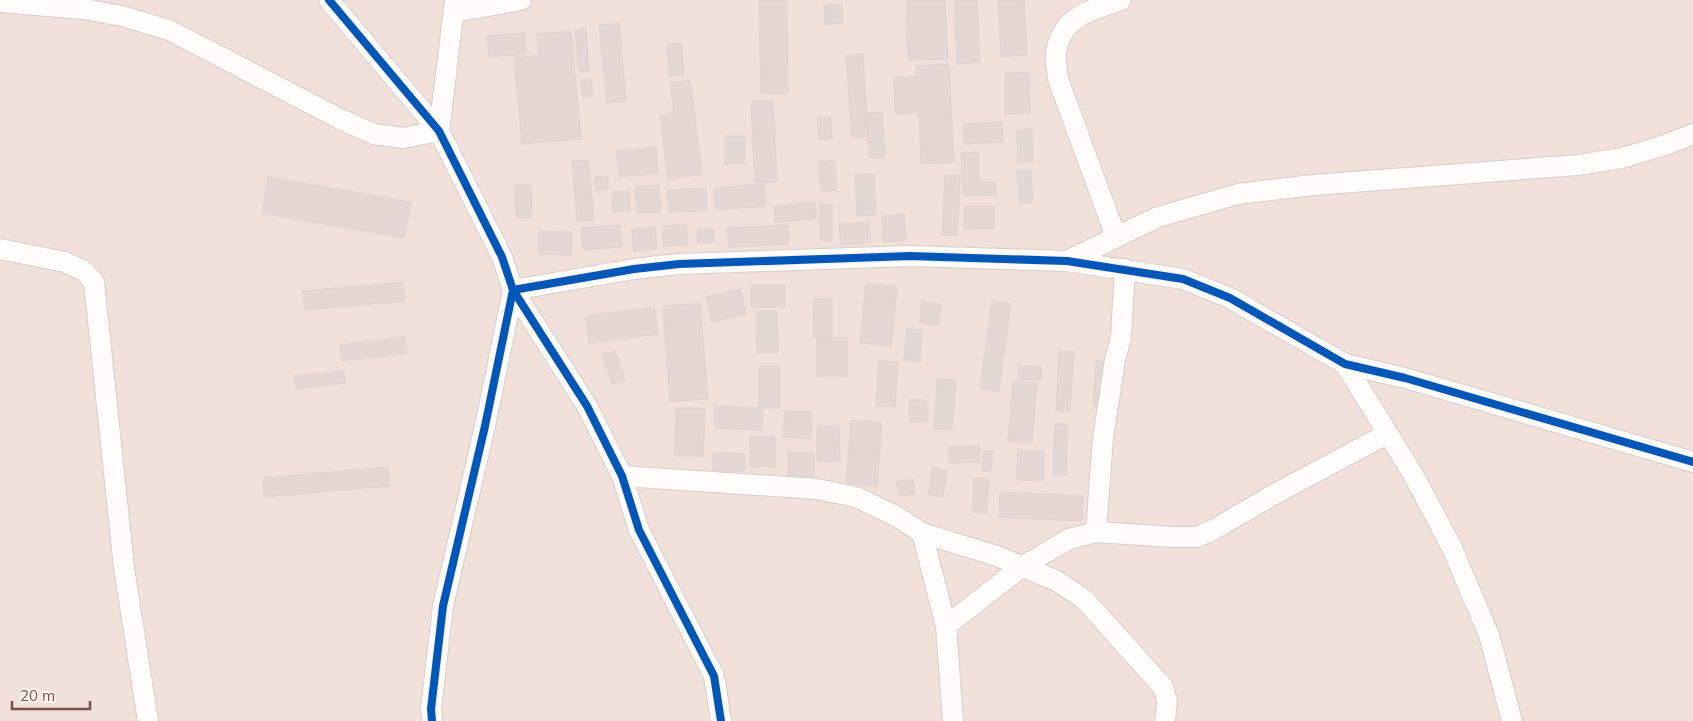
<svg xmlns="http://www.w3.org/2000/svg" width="1693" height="721" viewBox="0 0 1693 721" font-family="Mulish,sans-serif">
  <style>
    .residential { fill: #f1e1da }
    .building { fill: #e5d7d3; stroke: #e1d2ce }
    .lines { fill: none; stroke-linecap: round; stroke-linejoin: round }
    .street-casing { stroke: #d7ccc8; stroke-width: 22 }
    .street { stroke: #fefdfc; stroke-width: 20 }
    .cycleway-casing { stroke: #fff4ee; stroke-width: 11 }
    .cycleway { stroke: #0057b8; stroke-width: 8 }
  </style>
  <rect width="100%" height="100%" fill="#f8f0ec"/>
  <!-- residential -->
  <rect class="residential" x="0" y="0" width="1693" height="721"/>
  <!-- building -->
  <g class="building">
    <path d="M759 0H787L788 93H761Z"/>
    <path d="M906 0H945L948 59 908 60Z"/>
    <path d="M954 0H977L980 62 957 64Z"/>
    <path d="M998 0H1024L1027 55 1001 57Z"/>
    <path d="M842 4 843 23 825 24 824 5Z"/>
    <path d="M619 23 626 101 607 103 599 25Z"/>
    <path d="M586 28 589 71 579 72 575 30Z"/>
    <path d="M571 31 581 139 522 144 514 58 539 55 537 34Z"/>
    <path d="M525 33 526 54 489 57 487 36Z"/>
    <path d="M681 43 684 75 669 76 667 44Z"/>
    <path d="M863 54 868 136 852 138 846 56Z"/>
    <path d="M949 64 954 162 921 164 919 113 895 114 894 78 917 76 916 66Z"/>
    <path d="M1029 72 1030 113 1005 114V73Z"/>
    <path d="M591 79 593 96 582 97 581 80Z"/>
    <path d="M690 81 702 174 668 179 660 115 674 113 670 83Z"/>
    <path d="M773 101 777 182 755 183 751 102Z"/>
    <path d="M882 112 885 157 870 158 866 113Z"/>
    <path d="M830 117 832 139 819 140 817 118Z"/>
    <path d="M1002 122 1003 142 965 144 963 124Z"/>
    <path d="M1032 129 1033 161 1018 162 1017 130Z"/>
    <rect x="725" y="136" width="20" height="28"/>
    <path d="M656 147 658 173 619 177 617 151Z"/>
    <path d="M978 152 979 182H996V195L963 196 961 153Z"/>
    <path d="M588 160 594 220 577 221 572 161Z"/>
    <path d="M834 160 837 190 821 191 818 162Z"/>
    <path d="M1031 170 1033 202 1020 203 1017 171Z"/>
    <path d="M874 174 876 215 857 216 855 175Z"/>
    <path d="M945 175H960L957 236 942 235Z"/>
    <path d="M608 176V189L595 190V177Z"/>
    <path d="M268 177 411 202 404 238 262 213Z"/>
    <path d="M764 184 766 206 716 210 714 188Z"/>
    <path d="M531 185 532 218H516L515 186Z"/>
    <path d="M659 185 661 212 637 213 635 187Z"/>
    <path d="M706 188 707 211 669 212 667 190Z"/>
    <path d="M629 191 630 211 613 212 612 192Z"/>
    <path d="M815 202 816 219 775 222 774 206Z"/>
    <rect x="820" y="204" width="12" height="37"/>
    <path d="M964 206H994V228L964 229Z"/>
    <path d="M904 214 906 240 883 242 882 216Z"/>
    <path d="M869 222 871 242 841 245 839 224Z"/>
    <path d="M620 225 622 247 583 250 581 228Z"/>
    <path d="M686 225 687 245 663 246V226Z"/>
    <path d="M788 225 789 244 729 247 727 228Z"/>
    <path d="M655 227 657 249 634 251 632 229Z"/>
    <path d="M697 229H713L714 242 698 243Z"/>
    <path d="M539 231 572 232V255L539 254Z"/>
    <path d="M403 282 405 301 304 310 303 291Z"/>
    <path d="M866 283 897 286 891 346 860 343Z"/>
    <rect x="751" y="285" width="34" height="22"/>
    <path d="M740 289 746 314 712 322 706 297Z"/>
    <path d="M832 298V338H814L813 299Z"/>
    <path d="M992 301 1011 304 999 391 980 388Z"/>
    <path d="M922 302 941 304 939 325 920 323Z"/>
    <path d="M700 303 708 399 670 402 663 306Z"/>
    <path d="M654 307 658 334 589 343 586 316Z"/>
    <path d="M756 311H777L778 353H757Z"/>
    <path d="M907 329 922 330 920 362 904 360Z"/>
    <path d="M405 337 407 353 342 361 340 345Z"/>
    <rect x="817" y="338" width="30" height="38"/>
    <path d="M615 351 625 380 612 384 602 355Z"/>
    <path d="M1059 351 1074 352 1070 412 1056 411Z"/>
    <path d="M879 361 898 362 895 407 876 406Z"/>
    <path d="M1096 361 1111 362 1107 408 1093 406Z"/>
    <rect x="759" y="366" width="21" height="42"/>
    <path d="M1019 366 1042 367 1041 380 1019 379Z"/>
    <path d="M344 371 346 383 296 389 294 376Z"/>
    <path d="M937 379 956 380 952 430 934 429Z"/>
    <path d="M1013 381 1037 383 1032 443 1008 441Z"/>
    <path d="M909 400H926L927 421 909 422Z"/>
    <path d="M715 406 763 408 762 430 715 428Z"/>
    <path d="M676 408H705L703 456H675Z"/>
    <path d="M785 411 812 412 811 439 783 437Z"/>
    <path d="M851 420 882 423 877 486 846 483Z"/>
    <path d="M1055 424H1068L1066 475H1053Z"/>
    <path d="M817 426H839L840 461H817Z"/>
    <path d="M750 436H775V467L750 466Z"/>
    <path d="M979 446 980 462 949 463 948 447Z"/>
    <path d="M984 451H993L991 471H982Z"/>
    <path d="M1018 451H1044V481L1017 480Z"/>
    <rect x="788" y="452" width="26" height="25"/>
    <path d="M713 453 745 454V471H713Z"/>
    <path d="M388 467 389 486 264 497 263 478Z"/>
    <path d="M932 468 947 470 943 497 929 495Z"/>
    <path d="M974 478 989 479 987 513 972 512Z"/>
    <path d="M913 479 915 494 899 496 897 481Z"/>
    <path d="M1000 492 1083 496 1082 521 999 517Z"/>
  </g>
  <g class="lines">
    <!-- street casing -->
    <g class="street-casing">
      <g id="street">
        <path d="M329 0 439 131 502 257 513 290 485 426 443 606 431 709 432 721"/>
        <path d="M0 2 83 9 122 16 169 30 340 119 374 134 403 138 439 131 455 0"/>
        <path d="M454 12 521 0"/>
        <path d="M1116 237 1058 79C1057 70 1055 60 1056 52 1062 16 1091 10 1121 0"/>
        <path d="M0 249 65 262 84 271 94 282 124 568 148 721"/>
        <path d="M1067 261 1158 217 1238 194 1313 185 1578 165 1622 158 1665 145 1693 134"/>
        <path d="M1345 364 1414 476 1451 546 1489 635 1512 721"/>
        <path d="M622 476 817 489 856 497 896 516 922 533 997 556 1057 581 1084 599 1163 687 1167 701 1165 721"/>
        <path d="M1096 532 1103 438 1115 360 1121 337 1125 269"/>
        <path d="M922 533 946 626 953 721"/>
        <path d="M946 626 1023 566 1069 539 1096 532 1173 537H1197L1215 529 1271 496 1387 434"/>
        <path d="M721 721 714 676 639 530 622 476 587 406 513 290 634 269 679 264 910 256 1067 261 1183 279 1230 298 1345 364 1405 378 1693 462"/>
      </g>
    </g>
    <!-- street -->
    <use href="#street" class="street"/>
    <!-- cycleway casing -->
    <g class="cycleway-casing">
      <g id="cycleway">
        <path d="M329 0 439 131 502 257 513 290 485 426 443 606 431 709 432 721"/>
        <path d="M721 721 714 676 639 530 622 476 587 406 513 290 634 269 679 264 910 256 1067 261 1183 279 1230 298 1345 364 1405 378 1693 462"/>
      </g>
    </g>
    <!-- cycleway -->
    <use href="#cycleway" class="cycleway"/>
  </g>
  <!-- scale -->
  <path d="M12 701v8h78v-8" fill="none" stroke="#78504b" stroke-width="2.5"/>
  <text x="20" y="701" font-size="15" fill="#78504b" stroke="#fff4ee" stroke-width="4" paint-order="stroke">20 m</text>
</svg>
